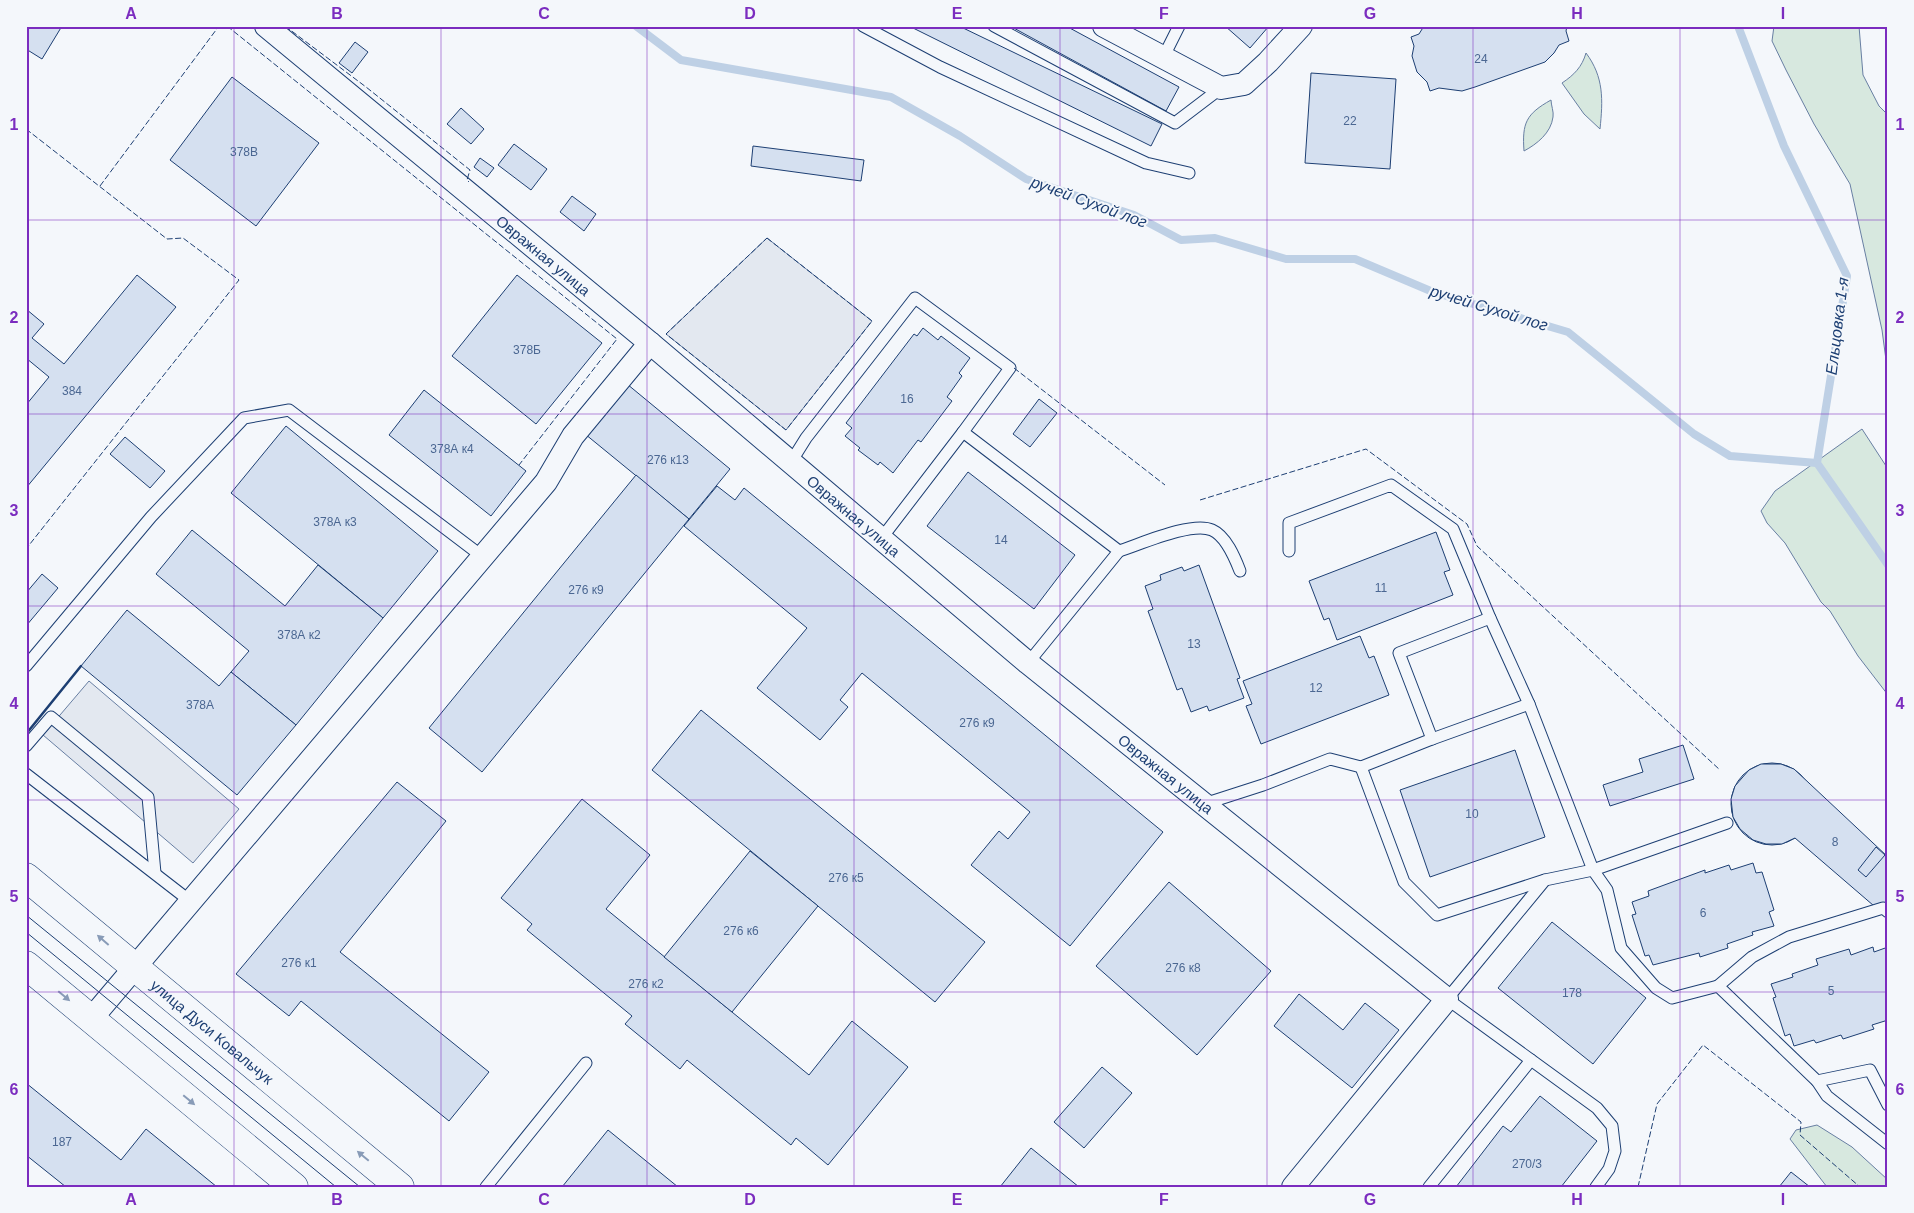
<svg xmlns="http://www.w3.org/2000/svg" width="1914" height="1213" viewBox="0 0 1914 1213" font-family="Arial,sans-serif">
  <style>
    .green { fill: #d7e8df; stroke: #687fa3 }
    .parking { fill: #e3e8f0; stroke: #687fa3 }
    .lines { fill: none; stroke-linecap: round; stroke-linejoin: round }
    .stream { stroke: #bed0e5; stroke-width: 8 }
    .building { fill: #d5e0f0; stroke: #1d3f73 }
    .lane-casing { stroke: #1d3f73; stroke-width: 13 }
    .street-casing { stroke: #1d3f73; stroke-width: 24 }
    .primary-casing { stroke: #1d3f73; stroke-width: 29 }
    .lane { stroke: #f4f7fb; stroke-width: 11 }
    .street { stroke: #f4f7fb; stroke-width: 22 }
    .primary { stroke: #f4f7fb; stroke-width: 28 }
    .tram { stroke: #1d3f73; stroke-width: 1 }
    .fence { stroke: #1d3f73; stroke-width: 1; stroke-dasharray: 6 2.5; stroke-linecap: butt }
    .wall { stroke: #1d3f73; stroke-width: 2.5 }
    .oneway { fill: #889bb7 }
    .grid { fill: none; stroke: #7b2cbf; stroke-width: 1; stroke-opacity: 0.55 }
    .labels { text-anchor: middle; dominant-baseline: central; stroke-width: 4; stroke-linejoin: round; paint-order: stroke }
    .number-label { font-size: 12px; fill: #4b6792 }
    .street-label { font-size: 15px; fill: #1d3f73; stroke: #f4f7fb }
    .water-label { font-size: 16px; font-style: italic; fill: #1d3f73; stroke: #f4f7fb }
    .neatline { fill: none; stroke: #7b2cbf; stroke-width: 2 }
    .grid-label { font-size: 16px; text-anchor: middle; font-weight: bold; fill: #7b2cbf }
  </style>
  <rect width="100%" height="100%" fill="#f4f7fb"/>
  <!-- green -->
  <g class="green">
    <path d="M1774 26H1859L1863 75 1879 106 1888 115V422L1886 360 1882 330 1850 184 1814 124 1786 70 1772 41Z"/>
    <path d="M1586 53C1604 77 1603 100 1600 129L1584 114 1562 83C1574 75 1582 67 1586 53Z"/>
    <path d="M1551 100C1551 105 1554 112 1553 117 1551 133 1537 144 1524 151 1522 123 1526 114 1551 100Z"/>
    <path d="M1862 429 1888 469V695L1858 656 1830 611 1821 602 1785 543 1767 523 1761 511 1775 491Z"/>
    <path d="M1817 1125 1852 1147 1888 1180V1187H1827L1790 1139 1796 1130Z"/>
  </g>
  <!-- parking -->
  <g class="parking">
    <path d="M767 238 872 321 786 430 666 334Z"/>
    <path d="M89 681 239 809 193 863 43 735Z"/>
  </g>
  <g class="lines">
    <!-- stream -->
    <g class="stream">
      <path d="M636 26 681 60 891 97 960 136 1026 179 1134 215 1181 240 1215 238 1286 259H1355L1433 292 1568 332 1694 434 1730 456 1817 463"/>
      <path d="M1738 26 1784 146 1847 276 1817 463 1888 565"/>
    </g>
  </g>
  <!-- building -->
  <g class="building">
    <path d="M26 26H62L42 59 26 49Z"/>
    <path d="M909 26H959L1162 124 1151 146Z"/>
    <path d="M1010 26H1066L1179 87 1166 111Z"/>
    <path d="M1225 26H1269L1250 48Z"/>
    <path d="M1424 26H1567L1566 31 1569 41 1559 45 1554 53 1545 62 1475 87 1462 91 1439 88 1430 91 1427 82 1417 72 1412 56 1414 46 1411 37 1419 34Z"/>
    <path d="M355 42 368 52 352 73 339 63Z"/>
    <path d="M1311 73 1396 79 1390 169 1305 163Z"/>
    <path d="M232 77 319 143 256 226 170 160Z"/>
    <path d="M461 108 484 129 471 144 447 124Z"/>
    <path d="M514 144 547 169 531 190 498 165Z"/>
    <path d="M753 146 864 160 861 181 751 166Z"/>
    <path d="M480 158 494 168 487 177 474 167Z"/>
    <path d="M572 196 596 214 584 231 560 212Z"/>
    <path d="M137 275 176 307 26 488V405L49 377 26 358V309L44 324 32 338 64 364Z"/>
    <path d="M517 275 602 343 536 424 452 356Z"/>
    <path d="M923 328 938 340 941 336 970 358 959 373 962 376 947 397 952 401 921 442 918 440 893 473 880 462 878 465 858 450 860 448 845 436 852 428 846 423 914 334 917 336Z"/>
    <path d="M627 384 730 469 689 519 585 434Z"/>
    <path d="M424 390 526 471 491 516 389 435Z"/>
    <path d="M1039 399 1057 413 1030 447 1013 434Z"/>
    <path d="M286 426 438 551 383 618 231 493Z"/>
    <path d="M125 437 165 471 150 488 110 454Z"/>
    <path d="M968 472 1075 555 1034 609 927 526Z"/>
    <path d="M636 475 689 519 482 772 429 728Z"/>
    <path d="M717 486 735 500 744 488 1163 832 1070 946 971 865 999 831 1008 839 1030 812 862 673 840 700 848 707 820 740 757 688 807 628 684 526Z"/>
    <path d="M192 530 285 606 318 565 383 618 296 725 231 672 249 651 156 574Z"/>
    <path d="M1436 532 1450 570 1444 572 1453 595 1337 640 1329 618 1324 620 1309 581Z"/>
    <path d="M1199 565 1240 678 1237 679 1244 698 1209 711 1207 706 1191 712 1182 688 1177 690 1148 611 1153 609 1145 586 1161 580 1160 575 1182 567 1184 571Z"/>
    <path d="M42 574 58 588 26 626V593Z"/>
    <path d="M127 610 219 686 231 672 296 725 237 795 81 666Z"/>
    <path d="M1360 636 1369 658 1374 656 1389 695 1261 744 1246 706 1252 704 1243 681Z"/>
    <path d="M701 710 985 942 935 1002 652 770Z"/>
    <path d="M1683 745 1694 779 1610 806 1603 785 1643 772 1639 759Z"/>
    <path d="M1515 750 1545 837 1430 877 1400 790Z"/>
    <circle cx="1772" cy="804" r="41"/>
    <path d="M1761 764H1781L1794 769 1888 857V918L1795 838 1782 844H1766L1753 840 1740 829 1733 817 1731 799 1735 786 1749 770Z"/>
    <path d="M397 782 446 821 340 952 489 1072 449 1121 301 1001 289 1016 236 974Z"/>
    <path d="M582 799 650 855 606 909 809 1075 852 1021 908 1067 828 1165 796 1138 791 1145 687 1060 680 1069 625 1024 632 1016 527 930 532 924 501 898Z"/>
    <path d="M1876 847 1885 855 1866 877 1858 870Z"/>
    <path d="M750 851 818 906 732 1012 664 957Z"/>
    <path d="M1753 863 1756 873 1762 872 1774 910 1769 912 1774 926 1752 932 1753 935 1727 944 1728 948 1700 957 1699 953 1653 965 1649 955 1645 956 1632 915 1636 914 1632 902 1649 896 1648 891 1705 870V873L1729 865 1731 870Z"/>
    <path d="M1169 882 1271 971 1197 1055 1096 966Z"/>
    <path d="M1552 922 1646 998 1593 1064 1498 988Z"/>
    <path d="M1873 947 1874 952 1888 947V1020L1872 1025 1874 1029 1843 1039 1841 1035 1816 1043 1814 1040 1794 1046 1790 1034 1785 1036 1773 998 1776 997 1771 984 1793 977 1792 974 1818 965 1816 959 1849 949 1851 955Z"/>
    <path d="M1299 994 1343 1030 1365 1003 1399 1030 1352 1088 1274 1026Z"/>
    <path d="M1102 1067 1132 1093 1084 1148 1054 1122Z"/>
    <path d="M26 1083 121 1160 146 1129 217 1187H66L26 1155Z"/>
    <path d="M1540 1096 1597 1141 1561 1187H1456L1503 1126 1511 1132Z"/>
    <path d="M608 1130 678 1187H562Z"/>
    <path d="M1031 1148 1079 1187H1000Z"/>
    <path d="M1791 1172 1810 1187H1779Z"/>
  </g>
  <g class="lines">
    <!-- lane casing -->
    <g class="lane-casing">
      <g id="lane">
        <path d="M863 26 940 67 1146 163 1189 173"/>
        <path d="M994 26 1175 123 1221 88"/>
        <path d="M1163 58 1179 26"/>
        <path d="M791 462 806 438 915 298 1010 368 963 432 1119 551 1028 663"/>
        <path d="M881 539 963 432"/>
        <path d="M1119 551C1141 544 1192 521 1212 530 1226 536 1235 558 1240 571"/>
        <path d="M1289 551V523L1391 485 1453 529 1490 618 1529 704 1593 870 1607 890 1621 948 1656 988 1672 998 1718 986 1817 1081 1827 1096 1888 1144"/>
        <path d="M26 666 151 517 244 418 289 410 483 557"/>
        <path d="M1432 739 1399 653 1490 618"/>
        <path d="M26 746 51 717 148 797 155 873"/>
        <path d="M1361 767 1404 882 1437 915 1545 880"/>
        <path d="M26 774 190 901"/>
        <path d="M1204 804 1263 785 1330 759 1361 767 1432 739 1529 704"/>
        <path d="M1718 986 1752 957 1789 937 1883 908 1888 912"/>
        <path d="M1531 1060 1597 1108 1612 1126 1615 1151 1609 1169 1596 1187"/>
        <path d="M1817 1081 1870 1070 1888 1105"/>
        <path d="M486 1187 586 1063"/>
        <path d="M1429 1187 1531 1060 1447 999 1545 880 1593 870 1727 823"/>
      </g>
    </g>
    <!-- street casing -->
    <g class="street-casing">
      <g id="street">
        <path id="s1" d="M266 26 650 343 1028 663 1447 999 1293 1187"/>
        <path d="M1104 26 1221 88 1244 84 1268 62 1301 26"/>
        <path d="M91 1019 546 482 573 436 650 343"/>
      </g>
    </g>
    <!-- primary casing -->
    <g class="primary-casing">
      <g id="primary">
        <path id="s2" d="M26 877 400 1187"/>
        <path d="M26 965 294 1187"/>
      </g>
    </g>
    <!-- lane -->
    <use href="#lane" class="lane"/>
    <!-- street -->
    <use href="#street" class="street"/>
    <!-- primary -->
    <use href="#primary" class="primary"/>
    <!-- tram -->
    <g class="tram">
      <path d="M26 915 360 1187"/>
      <path d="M26 932 336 1187"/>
    </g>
    <!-- fence -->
    <g class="fence">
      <path d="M227 26 617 339 519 465"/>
      <path d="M285 26 366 87 470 170 467 180 469 182"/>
      <path d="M26 129 167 239 183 238 239 280 26 549"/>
      <path d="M100 186 219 26"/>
      <path d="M767 238 872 321 786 430 666 334Z"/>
      <path d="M1014 368 1165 485"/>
      <path d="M1200 500 1366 449 1467 524 1477 546 1720 770"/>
      <path d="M1638 1187 1657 1104 1703 1045 1801 1122 1800 1135 1860 1187"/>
    </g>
    <!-- wall -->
    <path class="wall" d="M26 734 81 666"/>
  </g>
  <!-- one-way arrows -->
  <defs><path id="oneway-solid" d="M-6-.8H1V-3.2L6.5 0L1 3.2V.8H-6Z" transform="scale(1.25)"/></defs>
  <g class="oneway">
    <use href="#oneway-solid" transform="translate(103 940) rotate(-139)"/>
    <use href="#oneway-solid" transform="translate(64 996) rotate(40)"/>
    <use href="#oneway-solid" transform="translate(189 1100) rotate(40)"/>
    <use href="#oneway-solid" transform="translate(363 1156) rotate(-140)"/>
  </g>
  <!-- grid -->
  <path class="grid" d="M234 26V1187M441 26V1187M647 26V1187M854 26V1187M1060 26V1187M1267 26V1187M1473 26V1187M1680 26V1187M26 220H1888M26 414H1888M26 606H1888M26 800H1888M26 992H1888"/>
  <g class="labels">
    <!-- number labels -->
    <g class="number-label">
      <text x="1481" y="59">24</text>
      <text x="1350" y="121">22</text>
      <text x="244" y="152">378В</text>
      <text x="527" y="350">378Б</text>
      <text x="72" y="391">384</text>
      <text x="907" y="399">16</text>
      <text x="452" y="449">378А к4</text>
      <text x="668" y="460">276 к13</text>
      <text x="335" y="522">378А к3</text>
      <text x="1001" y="540">14</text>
      <text x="1381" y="588">11</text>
      <text x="586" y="590">276 к9</text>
      <text x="299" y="635">378А к2</text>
      <text x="1194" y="644">13</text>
      <text x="1316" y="688">12</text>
      <text x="200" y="705">378А</text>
      <text x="977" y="723">276 к9</text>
      <text x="1472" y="814">10</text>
      <text x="1835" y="842">8</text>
      <text x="846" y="878">276 к5</text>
      <text x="1703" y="913">6</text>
      <text x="741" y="931">276 к6</text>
      <text x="299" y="963">276 к1</text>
      <text x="1183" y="968">276 к8</text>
      <text x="646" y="984">276 к2</text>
      <text x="1831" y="991">5</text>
      <text x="1572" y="993">178</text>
      <text x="62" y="1142">187</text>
      <text x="1527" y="1164">270/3</text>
    </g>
    <!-- street labels -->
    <g class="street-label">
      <text stroke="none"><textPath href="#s1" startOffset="360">Овражная улица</textPath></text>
      <text stroke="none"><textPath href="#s1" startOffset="765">Овражная улица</textPath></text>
      <text stroke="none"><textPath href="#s1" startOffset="1170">Овражная улица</textPath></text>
      <text stroke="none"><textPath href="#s2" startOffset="242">улица Дуси Ковальчук</textPath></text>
    </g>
    <!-- water labels -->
    <g class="water-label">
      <text transform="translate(1089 202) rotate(20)">ручей Сухой лог</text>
      <text transform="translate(1489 308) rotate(17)">ручей Сухой лог</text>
      <text transform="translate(1837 326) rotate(-83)">Ельцовка 1-я</text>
    </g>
  </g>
  <!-- border -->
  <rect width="1914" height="1213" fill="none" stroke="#f4f7fb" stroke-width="55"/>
  <rect x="28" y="28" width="1858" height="1158" class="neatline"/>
  <g class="grid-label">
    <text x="131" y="19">A</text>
    <text x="337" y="19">B</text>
    <text x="544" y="19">C</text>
    <text x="750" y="19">D</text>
    <text x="957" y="19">E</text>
    <text x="1164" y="19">F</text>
    <text x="1370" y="19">G</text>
    <text x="1577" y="19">H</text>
    <text x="1783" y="19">I</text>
    <text x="14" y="130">1</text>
    <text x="1900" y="130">1</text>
    <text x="14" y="323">2</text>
    <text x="1900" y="323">2</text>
    <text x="14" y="516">3</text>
    <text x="1900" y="516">3</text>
    <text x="14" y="709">4</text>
    <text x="1900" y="709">4</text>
    <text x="14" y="902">5</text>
    <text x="1900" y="902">5</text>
    <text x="14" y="1095">6</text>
    <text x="1900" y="1095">6</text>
    <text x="131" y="1205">A</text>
    <text x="337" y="1205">B</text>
    <text x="544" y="1205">C</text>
    <text x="750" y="1205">D</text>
    <text x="957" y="1205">E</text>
    <text x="1164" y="1205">F</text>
    <text x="1370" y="1205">G</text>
    <text x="1577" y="1205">H</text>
    <text x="1783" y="1205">I</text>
  </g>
</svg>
